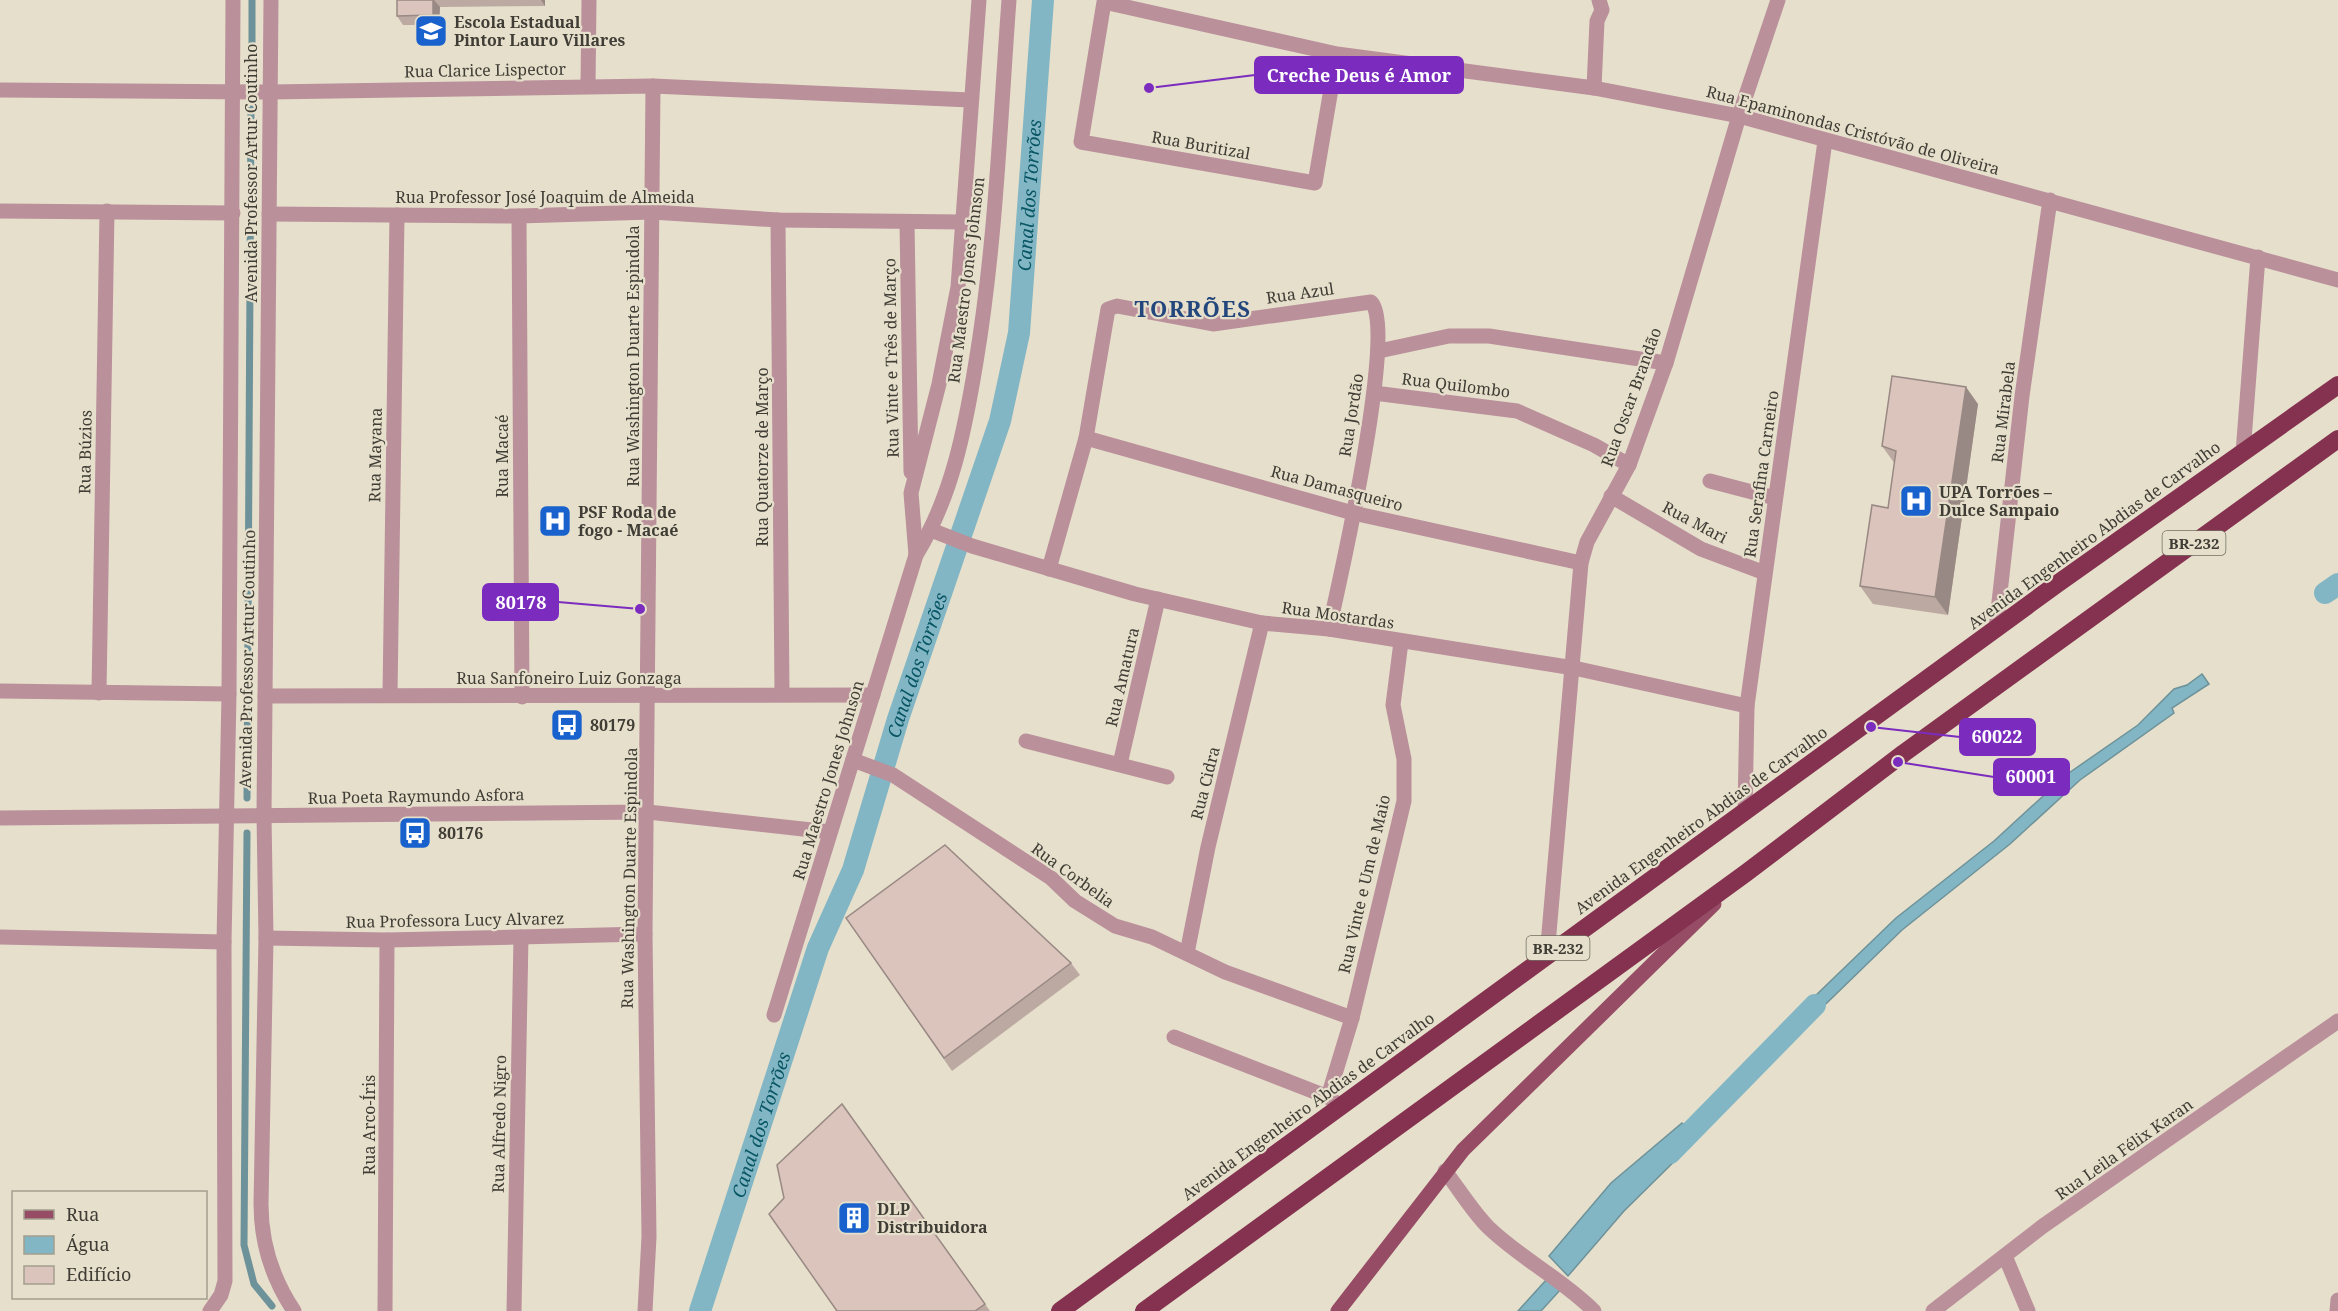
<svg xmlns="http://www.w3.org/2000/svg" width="2338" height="1311" viewBox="0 0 2338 1311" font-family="'Noto Serif',serif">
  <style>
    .water { fill: #82b6c4; stroke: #6e9299; stroke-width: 1.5 }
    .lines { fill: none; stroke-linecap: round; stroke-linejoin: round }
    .stream { stroke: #6e9299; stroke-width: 7 }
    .canal { stroke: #82b6c4; stroke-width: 22 }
    .minor { stroke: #ba909b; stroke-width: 15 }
    .major { stroke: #954c64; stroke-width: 15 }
    .highway { stroke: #853250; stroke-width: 18 }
    .wall { fill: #bba9a2 }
    .shaded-wall { fill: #998984 }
    .building { fill: #dac4bc; stroke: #998984; stroke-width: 1.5 }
    .labels { text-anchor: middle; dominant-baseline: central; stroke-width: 4.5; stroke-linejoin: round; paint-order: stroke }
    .shield { fill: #e6dfcb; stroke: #716e62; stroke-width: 1.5 }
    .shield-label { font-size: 15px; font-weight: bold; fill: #3f3d35 }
    .poi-label { font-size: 16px; font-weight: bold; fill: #3f3d35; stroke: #e6dfcb; text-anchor: start }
    .street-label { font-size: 16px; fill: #3f3d35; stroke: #e6dfcb }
    .water-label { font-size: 18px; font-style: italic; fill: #085564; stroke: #e6dfcb }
    .district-label { font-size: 22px; font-weight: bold; letter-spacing: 1.5px; fill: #23467c; stroke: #e6dfcb }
    .leader { fill: none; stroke: #7b2cbf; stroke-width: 2 }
    .callout-dot { fill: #7b2cbf; stroke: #e6dfcb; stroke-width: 2 }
    .callout { fill: #7b2cbf; stroke: #7b2cbf; stroke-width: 2 }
    .callout-label { font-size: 18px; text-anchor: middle; font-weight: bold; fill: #fff }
  </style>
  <rect width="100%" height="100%" fill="#e6dfcb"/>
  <!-- water -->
  <g class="water">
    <path d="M2202 674 2209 684 2172 708 2174 713 2080 780 2010 844 1902 930 1800 1029 1785 1025 1896 918 1994 841 2066 775 2138 725 2174 689 2187 685Z"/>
    <path d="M1682 1123 1700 1136 1624 1211 1568 1276 1549 1256 1611 1183Z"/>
    <path d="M1547 1279 1562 1288 1541 1311H1518Z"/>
  </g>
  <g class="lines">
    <!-- stream -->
    <g class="stream">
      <path d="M252 74V0"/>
      <path d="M247 798 251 109"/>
      <path d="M247 833 244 1245 254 1284 272 1306"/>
    </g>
    <!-- canal -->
    <g class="canal">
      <path d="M2325 593 2338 584"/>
      <path d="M1670 1153 1815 1005"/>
      <path id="s1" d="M700 1311 818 948 853 870 898 719 1000 421 1019 333 1043 0"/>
    </g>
    <!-- minor -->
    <g class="minor">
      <path d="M271 0 264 816 266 938 261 1204C261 1243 272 1278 294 1311"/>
      <path d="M1337 54 1315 183 1081 142 1104 2 1337 54 1594 88 1739 116 2338 280"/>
      <path d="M588 86 589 0"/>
      <path d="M1594 88 1597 21 1602 10 1599 0"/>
      <path d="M0 90 270 92 653 86 970 100"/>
      <path d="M0 211 233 213"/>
      <path d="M269 214 519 216 652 212 778 220 964 222"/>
      <path d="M519 216 522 697"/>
      <path d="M778 220 782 694"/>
      <path d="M907 222 911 472"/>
      <path d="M1379 351 1449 336H1489L1666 363"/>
      <path d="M1374 393 1517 411 1594 445 1629 465"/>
      <path d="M1086 438 1353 513 1581 563"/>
      <path d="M2243 453 2258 257"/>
      <path d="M1710 481 1775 498"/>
      <path d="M1611 496 1701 549 1765 573"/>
      <path d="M931 530 972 546 1135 594 1262 623 1329 629 1574 668 1747 706"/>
      <path d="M916 555 911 493 939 384 958 287 979 0"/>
      <path d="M1049 569 1086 438 1108 309 1117 306 1213 324 1371 302C1398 326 1339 584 1329 629"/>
      <path d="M1996 629 2022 396 2050 200"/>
      <path d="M0 691 229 694"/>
      <path d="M99 693 107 211"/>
      <path d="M390 695 397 215"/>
      <path d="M265 696 873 695"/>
      <path d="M1026 741 1167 777"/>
      <path d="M853 760 893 775 1051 878 1075 901 1115 926 1152 937 1225 972 1352 1018"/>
      <path d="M1120 764 1158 599"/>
      <path d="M1745 812 1747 706 1825 141"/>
      <path d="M0 818 648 812 830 832"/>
      <path d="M0 937 224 942"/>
      <path d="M266 938 387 940 645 934"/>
      <path d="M1187 953 1208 847 1262 623"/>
      <path d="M1547 956 1581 563 1587 542 1629 465 1666 363 1739 116 1778 0"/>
      <path d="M774 1015 916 555C952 497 965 429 976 362 996 242 1000 121 1009 0"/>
      <path d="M1174 1037 1328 1097"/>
      <path d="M1342 1107 1328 1097 1352 1018 1404 801V759L1393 705 1401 642"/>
      <path d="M1445 1171C1459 1189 1472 1211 1488 1227 1521 1259 1561 1278 1594 1311"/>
      <path d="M2005 1256 2028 1311"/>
      <path d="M210 1311 221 1295 225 1281 224 942 229 694 233 0"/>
      <path d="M385 1311 387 940"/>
      <path d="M514 1311 521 937"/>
      <path d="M645 1311 649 1237 645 934 653 86"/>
      <path d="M1933 1311 2043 1226 2338 1021"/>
      <path d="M2337 1311 2338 1300"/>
    </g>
    <!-- major -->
    <path class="major" d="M1338 1311 1463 1150 1714 904"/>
    <!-- highway -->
    <g class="highway">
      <path d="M1060 1311 2057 584 2338 385"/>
      <path d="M1144 1311 1746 873 1904 753 2338 439"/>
    </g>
  </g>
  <!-- wall -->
  <g class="wall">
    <path d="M390 0H545V6L440 7 439 25H403L397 16V0Z"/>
    <path d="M1978 404 1948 615 1873 604 1860 586 1888 508 1895 464 1882 446Z"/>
    <path d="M846 918 1071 963 1080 975 952 1071Z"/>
    <path d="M842 1104 990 1311H837L784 1198Z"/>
  </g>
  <!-- shaded-wall -->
  <g class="shaded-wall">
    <path d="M433 0H434L440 7 439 25 433 15Z"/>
    <path d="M541 0H545V6Z"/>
    <path d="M1966 387 1978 404 1948 615 1935 597Z"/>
  </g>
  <!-- building -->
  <g class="building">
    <path d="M397 0H433V15L397 16Z"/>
    <path d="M1892 376 1966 387 1935 597 1860 586 1872 505 1888 508 1896 451 1882 446Z"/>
    <path d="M945 845 1071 963 944 1058 846 918Z"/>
    <path d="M842 1104 985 1304 975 1311H837L769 1214 784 1198 777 1165Z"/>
  </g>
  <!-- icons -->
  <defs>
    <g id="school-square" transform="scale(1.725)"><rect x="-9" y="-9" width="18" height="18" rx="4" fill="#1962cd" stroke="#e6dfcb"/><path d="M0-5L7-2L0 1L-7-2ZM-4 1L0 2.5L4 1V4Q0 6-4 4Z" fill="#fff"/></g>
    <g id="hospital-square" transform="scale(1.725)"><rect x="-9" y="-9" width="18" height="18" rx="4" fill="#1962cd" stroke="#e6dfcb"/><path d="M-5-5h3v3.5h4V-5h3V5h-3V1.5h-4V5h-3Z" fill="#fff"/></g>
    <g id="bus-square" transform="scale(1.725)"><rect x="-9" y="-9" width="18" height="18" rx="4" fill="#1962cd" stroke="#e6dfcb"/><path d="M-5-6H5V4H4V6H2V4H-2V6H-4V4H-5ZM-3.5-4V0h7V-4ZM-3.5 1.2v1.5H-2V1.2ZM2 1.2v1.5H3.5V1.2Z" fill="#fff"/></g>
    <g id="building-square" transform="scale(1.725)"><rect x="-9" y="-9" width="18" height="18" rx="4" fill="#1962cd" stroke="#e6dfcb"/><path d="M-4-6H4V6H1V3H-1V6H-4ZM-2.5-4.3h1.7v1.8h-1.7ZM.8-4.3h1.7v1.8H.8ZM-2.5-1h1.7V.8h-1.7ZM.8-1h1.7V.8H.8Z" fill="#fff"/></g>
  </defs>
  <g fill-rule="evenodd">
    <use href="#school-square" x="431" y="31"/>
    <use href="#hospital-square" x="1916" y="501"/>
    <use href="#hospital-square" x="555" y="521"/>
    <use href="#bus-square" x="567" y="725"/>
    <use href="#bus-square" x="415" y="833"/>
    <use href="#building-square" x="854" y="1218"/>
  </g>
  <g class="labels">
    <!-- shield labels -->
    <g class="shield">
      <rect x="2162.5" y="531" width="63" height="24" rx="4.5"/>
      <rect x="1526.5" y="936" width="63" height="24" rx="4.5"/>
    </g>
    <g class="shield-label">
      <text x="2194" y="543">BR-232</text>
      <text x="1558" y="948">BR-232</text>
    </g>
    <!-- poi labels -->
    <g class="poi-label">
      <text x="454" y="22">Escola Estadual<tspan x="454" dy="18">Pintor Lauro Villares</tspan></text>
      <text x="1939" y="492">UPA Torrões –<tspan x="1939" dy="18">Dulce Sampaio</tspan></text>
      <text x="578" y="512">PSF Roda de<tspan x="578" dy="18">fogo - Macaé</tspan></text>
      <text x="590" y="725">80179</text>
      <text x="438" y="833">80176</text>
      <text x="877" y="1209">DLP<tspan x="877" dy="18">Distribuidora</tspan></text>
    </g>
    <!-- street labels -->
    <g class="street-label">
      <text transform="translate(485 70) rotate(-1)">Rua Clarice Lispector</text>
      <text transform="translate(1853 130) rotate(15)">Rua Epaminondas Cristóvão de Oliveira</text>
      <text transform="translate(1201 145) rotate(10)">Rua Buritizal</text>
      <text transform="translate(251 173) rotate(-90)">Avenida Professor Artur Coutinho</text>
      <text x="545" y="197">Rua Professor José Joaquim de Almeida</text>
      <text transform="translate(966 280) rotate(-83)">Rua Maestro Jones Johnson</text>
      <text transform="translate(1300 293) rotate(-8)">Rua Azul</text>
      <text transform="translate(633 356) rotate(-90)">Rua Washington Duarte Espindola</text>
      <text transform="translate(891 358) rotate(-91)">Rua Vinte e Três de Março</text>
      <text transform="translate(1456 385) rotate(7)">Rua Quilombo</text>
      <text transform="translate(1631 397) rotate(-70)">Rua Oscar Brandão</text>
      <text transform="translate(2003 412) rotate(-83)">Rua Mirabela</text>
      <text transform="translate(1351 415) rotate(-81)">Rua Jordão</text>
      <text transform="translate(85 452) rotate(-89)">Rua Búzios</text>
      <text transform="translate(375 455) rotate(-89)">Rua Mayana</text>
      <text transform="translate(502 456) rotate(-90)">Rua Macaé</text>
      <text transform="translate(762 457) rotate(-90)">Rua Quatorze de Março</text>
      <text transform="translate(1761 474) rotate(-82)">Rua Serafina Carneiro</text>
      <text transform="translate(1337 488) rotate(15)">Rua Damasqueiro</text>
      <text transform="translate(1695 522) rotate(28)">Rua Mari</text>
      <text transform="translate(2094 535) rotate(-36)">Avenida Engenheiro Abdias de Carvalho</text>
      <text transform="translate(1338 615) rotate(8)">Rua Mostardas</text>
      <text transform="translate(247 659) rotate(-89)">Avenida Professor Artur Coutinho</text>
      <text transform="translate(1122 677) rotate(-77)">Rua Amatura</text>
      <text x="569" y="678">Rua Sanfoneiro Luiz Gonzaga</text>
      <text transform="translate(828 780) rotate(-73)">Rua Maestro Jones Johnson</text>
      <text transform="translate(1205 783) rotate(-76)">Rua Cidra</text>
      <text transform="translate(416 796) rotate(-1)">Rua Poeta Raymundo Asfora</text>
      <text transform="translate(1701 820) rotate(-36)">Avenida Engenheiro Abdias de Carvalho</text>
      <text transform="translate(1073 875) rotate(36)">Rua Corbelia</text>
      <text transform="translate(629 878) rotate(-89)">Rua Washington Duarte Espindola</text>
      <text transform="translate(1364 884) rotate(-77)">Rua Vinte e Um de Maio</text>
      <text transform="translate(455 920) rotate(-1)">Rua Professora Lucy Alvarez</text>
      <text transform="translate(1308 1106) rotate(-36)">Avenida Engenheiro Abdias de Carvalho</text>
      <text transform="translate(499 1124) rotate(-89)">Rua Alfredo Nigro</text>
      <text transform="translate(369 1125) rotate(-90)">Rua Arco-Íris</text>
      <text transform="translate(2124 1149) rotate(-35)">Rua Leila Félix Karan</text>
    </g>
    <!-- water labels -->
    <g class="water-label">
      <text stroke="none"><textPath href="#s1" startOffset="1168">Canal dos Torrões</textPath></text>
      <text stroke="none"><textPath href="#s1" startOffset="682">Canal dos Torrões</textPath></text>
      <text stroke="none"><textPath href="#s1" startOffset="196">Canal dos Torrões</textPath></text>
    </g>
    <!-- district labels -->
    <g class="district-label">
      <text x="1193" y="308">TORRÕES</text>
    </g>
  </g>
  <!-- callouts -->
  <path class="leader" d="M1149 88L1255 75M640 609L558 602M1871 727L1960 737M1898 762L1994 777"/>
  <g class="callout-dot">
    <circle cx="1149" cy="88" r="6"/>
    <circle cx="640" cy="609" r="6"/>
    <circle cx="1871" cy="727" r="6"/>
    <circle cx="1898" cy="762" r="6"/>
  </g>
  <g class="callout">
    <rect x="1255" y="57" width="208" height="36" rx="6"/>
    <rect x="483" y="584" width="75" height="36" rx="6"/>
    <rect x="1960" y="719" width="75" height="36" rx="6"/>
    <rect x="1994" y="759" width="75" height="36" rx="6"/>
  </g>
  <g class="callout-label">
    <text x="1359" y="82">Creche Deus é Amor</text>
    <text x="521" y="609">80178</text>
    <text x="1997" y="743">60022</text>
    <text x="2031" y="783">60001</text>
  </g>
  <!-- legend -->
  <rect x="12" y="1191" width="195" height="108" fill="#e6dfcb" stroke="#a39e8f" stroke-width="1.5"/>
  <rect x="24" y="1210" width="30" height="9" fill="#954c64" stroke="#a39e8f" stroke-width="1.5"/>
  <text x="66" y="1221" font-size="18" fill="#3f3d35">Rua</text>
  <rect x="24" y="1236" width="30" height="18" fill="#82b6c4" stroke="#a39e8f" stroke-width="1.5"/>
  <text x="66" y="1251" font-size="18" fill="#3f3d35">Água</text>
  <rect x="24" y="1266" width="30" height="18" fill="#dac4bc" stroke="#a39e8f" stroke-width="1.5"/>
  <text x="66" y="1281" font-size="18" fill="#3f3d35">Edifício</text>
</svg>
